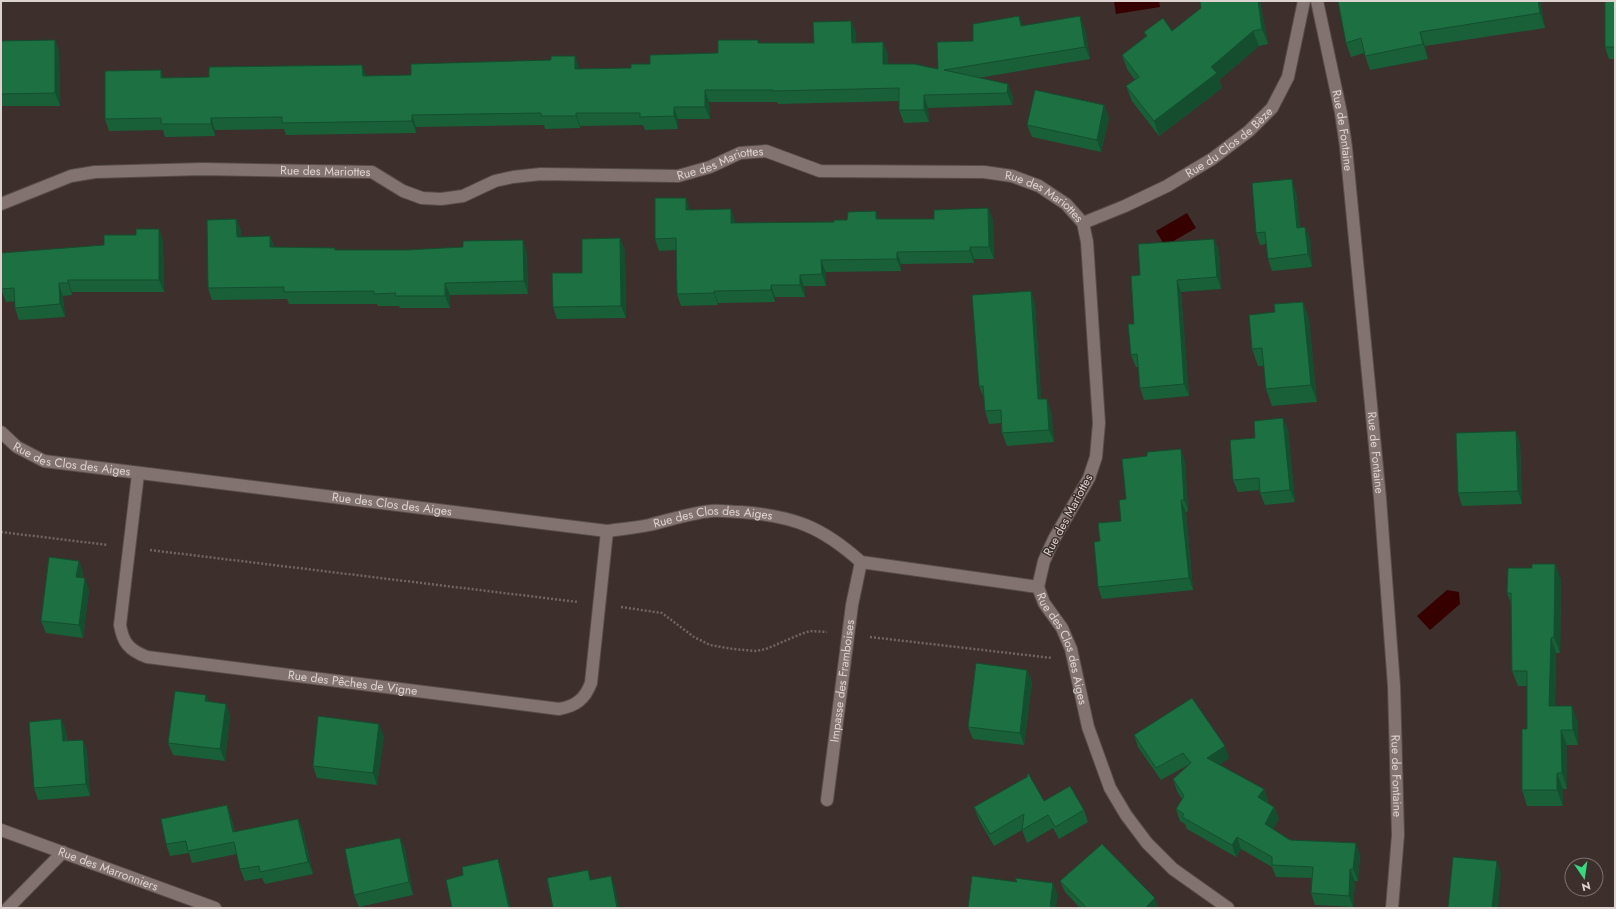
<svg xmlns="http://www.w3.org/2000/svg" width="1616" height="909" viewBox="0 0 1616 909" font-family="Jost,sans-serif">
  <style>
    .water { fill: #360000 }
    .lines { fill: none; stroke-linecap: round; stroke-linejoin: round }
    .minor-casing { stroke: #574c49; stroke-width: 14 }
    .path { stroke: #716663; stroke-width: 2.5; stroke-dasharray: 2 2; stroke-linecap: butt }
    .minor { stroke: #837370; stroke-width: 12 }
    .wall { fill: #196039 }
    .shaded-wall { fill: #144e2e }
    .building { fill: #1d7042; stroke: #144e2e }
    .labels { text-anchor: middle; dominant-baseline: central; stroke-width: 3; stroke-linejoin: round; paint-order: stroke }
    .street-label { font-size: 12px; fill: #ddd4d2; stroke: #3c2f2c }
  </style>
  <rect width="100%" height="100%" fill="#3c2f2c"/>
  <!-- water -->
  <g class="water">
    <path d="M1114 1H1159L1160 7 1116 14Z"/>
    <path d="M1187 213 1196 228 1165 246 1156 231Z"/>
    <path d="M1447 590 1459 592 1460 604 1430 630 1417 616Z"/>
  </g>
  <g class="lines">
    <!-- minor casing -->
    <g class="minor-casing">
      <g id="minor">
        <path id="s1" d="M1317 1 1341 113 1346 147 1380 498 1394 686 1398 835 1392 908"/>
        <path id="s2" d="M1 204 71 176 95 172 202 169 372 172 403 191 422 198 441 199 463 196 495 181 513 177 541 174 678 176 710 167 740 153 766 151 820 171 984 172 1012 176 1039 186 1066 204 1083 223 1087 242 1099 423 1096 457 1089 478 1054 539 1044 561 1038 587"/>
        <path id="s3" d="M1083 223 1125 206 1167 186 1212 159 1249 131 1272 108 1288 77 1304 1"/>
        <path id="s4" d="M1 432 17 447 44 461 607 531C621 529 635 528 649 525 670 520 690 513 711 511 721 510 731 512 741 512 794 516 822 527 861 562L1038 587"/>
        <path id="s5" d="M138 474 120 625C123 643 129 650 147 657L559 709C576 706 585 699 591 683L607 531"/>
        <path id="s6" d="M1038 587 1044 603 1062 628 1071 649 1088 727 1110 788 1126 815 1147 843 1173 869 1228 908"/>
        <path id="s7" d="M827 800 852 605 861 562"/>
        <path id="s8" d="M1 830 215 908"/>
        <path d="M8 908 63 852"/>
      </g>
    </g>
    <!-- path -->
    <g class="path">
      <path d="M1 532 108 545"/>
      <path d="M150 550 578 602"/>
      <path d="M621 607 662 613 694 637 710 645 733 649 756 651 766 649 801 634 810 631 827 632"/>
      <path d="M870 637 1052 658"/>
    </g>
    <!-- minor -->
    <use href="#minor" class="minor"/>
  </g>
  <!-- wall -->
  <g class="wall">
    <path d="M1260 1 1268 44 1259 46 1219 80 1222 88 1159 136 1132 101 1126 86 1135 80 1127 69 1122 55 1146 36 1144 32 1172 31Z"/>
    <path d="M1338 1H1540L1545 28 1425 46 1428 59 1370 70 1364 53 1351 57 1346 43Z"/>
    <path d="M1615 1V59H1609L1605 47Z"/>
    <path d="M851 21 856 33V43L883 42 888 55V64L938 69 973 41 1023 26 1085 29 1090 59 978 78 1008 84 1013 97 1012 105 928 108 929 122 904 123 899 110V101L778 104 777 102H709L710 119H678V129L645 130 643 125 580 126V128L545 129 544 125 416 127V133L286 135 284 129 215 130V136L165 137 163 130 109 131 105 119 164 78 209 77 362 65 366 76 411 75 580 69 631 68 650 64 718 53 760 43H814Z"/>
    <path d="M55 40 59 52 60 106H1V41Z"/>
    <path d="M1104 105 1109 118 1101 152 1032 137 1027 125Z"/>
    <path d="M1296 192 1300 227H1305L1310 239 1312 267 1272 271 1268 259 1266 244 1260 245 1256 233Z"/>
    <path d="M988 208 993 220 994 259H974V263L901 264V271L826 272V286H804L805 297H775V302L718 303V305L681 306 677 294 676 250 659 251 655 239 690 210 735 221V223L834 222 879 219H934Z"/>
    <path d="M236 219 241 231V237L270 236 274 247 336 250 527 253 528 294 450 295V308H400L399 306H378L377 304H289L287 299 212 300 208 288Z"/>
    <path d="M159 229 163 241 164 292H72V295L63 296 65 317 19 320 15 308V301L6 302 1 289 104 245 136 235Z"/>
    <path d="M620 238 625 251 626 318 557 319 553 307 582 273Z"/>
    <path d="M1214 239 1219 251 1221 289 1181 292 1189 396 1144 400 1140 388 1138 367H1136L1131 355 1134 324 1140 275Z"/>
    <path d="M1031 291 1035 304 1041 399 1051 411 1054 442 1007 446 1002 433 1001 423 989 424 985 411 984 398 979 386Z"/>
    <path d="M1303 302 1309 319 1317 402 1272 406 1266 389 1264 366H1258L1252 349 1275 312Z"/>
    <path d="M1283 418 1288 430 1295 502 1265 505 1260 493V490L1238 492 1233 480 1255 438Z"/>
    <path d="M1520 443 1522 504 1462 506 1458 493Z"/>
    <path d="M1185 461 1188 511 1186 512 1193 590 1102 599 1098 587 1100 541 1121 521 1126 499Z"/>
    <path d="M79 561 83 573 82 578 89 590 83 638 46 633 41 621Z"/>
    <path d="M1555 564 1561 580 1560 653H1556L1555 706 1578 722V745H1567V789H1563V806H1527L1522 790 1527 729V686H1518L1512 671 1511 603 1507 593 1532 568Z"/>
    <path d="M1027 670 1032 682 1024 745 973 739 968 727Z"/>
    <path d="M209 702 226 704 230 716 225 761 173 755 168 743Z"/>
    <path d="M61 719 66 731 67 741 83 740 87 752 90 796 38 800 34 788Z"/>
    <path d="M1134 735 1229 758 1219 765 1264 789 1268 801 1267 803 1274 807 1279 819 1273 829 1290 840 1360 854 1358 881H1355L1353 907 1315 905 1311 893 1312 878 1276 877 1272 867 1241 849 1236 857 1187 829 1185 824 1180 821 1176 809 1182 799 1177 791 1173 779 1188 766V765L1161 780 1138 747Z"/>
    <path d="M384 736 377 785 317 778 313 766Z"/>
    <path d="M1044 801 1084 810 1088 822 1059 839 1053 828 1027 843 1022 830 994 846 979 820 974 807Z"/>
    <path d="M227 805 231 817 235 832 298 819 303 831 313 874 265 884 262 878 245 881 240 869 237 854 192 863 189 853 170 856 166 844Z"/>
    <path d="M400 838 405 850 413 895 359 907 354 895Z"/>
    <path d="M1060 881 1158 908H1080L1065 892Z"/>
  </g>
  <!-- shaded-wall -->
  <g class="shaded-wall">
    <path d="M1258 1H1260L1268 44 1262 29Z"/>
    <path d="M1538 1H1540L1545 28 1540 13Z"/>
    <path d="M1019 16 1024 28 1021 26Z"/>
    <path d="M1080 16 1085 29 1090 59 1085 47Z"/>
    <path d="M851 21 856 33V55L852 43Z"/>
    <path d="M1253 31 1259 46 1219 80 1222 88 1159 136 1154 121 1211 67Z"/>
    <path d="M1420 32 1425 46 1428 59 1423 44Z"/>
    <path d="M55 40 59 52 60 106 55 93Z"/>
    <path d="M883 42 888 55V76L883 64Z"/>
    <path d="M575 56 580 69V81L575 69Z"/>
    <path d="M362 65 367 77 363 76Z"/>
    <path d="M161 70 165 82 161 78Z"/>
    <path d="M1008 84 1013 97 1012 105 1007 93Z"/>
    <path d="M705 90 709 102 710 119 705 107Z"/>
    <path d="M924 95 928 108 929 122 924 110Z"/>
    <path d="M1104 105 1109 118 1101 152 1097 140Z"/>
    <path d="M674 107 678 119V129L674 116Z"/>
    <path d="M576 113 580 126V128L576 116Z"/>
    <path d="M412 115 416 127V133L412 121Z"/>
    <path d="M211 118 215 130V136L211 124Z"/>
    <path d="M1292 179 1296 192 1301 240 1297 228Z"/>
    <path d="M686 198 690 210V222L686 210Z"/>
    <path d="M988 208 993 220 994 259 989 247Z"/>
    <path d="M731 209 735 221V235L731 223Z"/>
    <path d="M876 211 880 223 876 219Z"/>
    <path d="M236 219 241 231V249L237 237Z"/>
    <path d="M1305 227 1310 239 1312 267 1308 254Z"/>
    <path d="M159 229 163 241 164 292 159 280Z"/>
    <path d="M270 236 274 248 270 247Z"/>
    <path d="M620 238 625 251 626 318 621 306Z"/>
    <path d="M1214 239 1219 251 1221 289 1217 277Z"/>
    <path d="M523 240 527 253 528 294 524 281Z"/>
    <path d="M970 247 974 259V263L970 251Z"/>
    <path d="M897 252 901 264V271L897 259Z"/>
    <path d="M821 260 826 272V286L822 274Z"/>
    <path d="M800 275 804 286 805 297 800 285Z"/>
    <path d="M68 280 72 292V295L68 283Z"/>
    <path d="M1177 280 1181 292 1189 396 1184 384Z"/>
    <path d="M59 283 63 296 65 317 60 304Z"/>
    <path d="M445 283 450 295V308L445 296Z"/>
    <path d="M771 285 775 297V302L771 290Z"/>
    <path d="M714 291 718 303V305L714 293Z"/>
    <path d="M1031 291 1035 304 1042 411 1038 399Z"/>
    <path d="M1303 302 1309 319 1317 402 1311 385Z"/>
    <path d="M1047 399 1051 411 1054 442 1049 430Z"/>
    <path d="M1283 418 1288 430 1295 502 1290 490Z"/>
    <path d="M1516 431 1520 443 1522 504 1518 491Z"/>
    <path d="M1181 449 1185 461 1188 511 1184 500Z"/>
    <path d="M1181 500 1186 512 1193 590 1189 578Z"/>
    <path d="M79 561 83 573 81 589 76 577Z"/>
    <path d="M1555 564 1561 580 1560 653 1554 637Z"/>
    <path d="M85 578 89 590 83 638 79 625Z"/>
    <path d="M1551 638 1556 653 1555 722 1549 706Z"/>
    <path d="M1027 670 1032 682 1024 745 1020 733Z"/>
    <path d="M206 695 211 707 205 701Z"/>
    <path d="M226 704 230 716 225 761 220 749Z"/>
    <path d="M1572 706 1578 722V745L1573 730Z"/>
    <path d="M61 719 66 731 67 753 63 741Z"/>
    <path d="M379 724 384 736 377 785 373 773Z"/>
    <path d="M1561 730 1567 745V789L1562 773Z"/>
    <path d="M83 740 87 752 90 796 86 784Z"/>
    <path d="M1225 746 1229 758 1212 770 1207 758Z"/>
    <path d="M1557 773 1563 789V806L1557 790Z"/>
    <path d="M1264 789 1268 801 1262 809 1258 797Z"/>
    <path d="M227 805 231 817 237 844 233 832Z"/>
    <path d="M1274 807 1279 819 1269 836 1265 824Z"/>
    <path d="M298 819 303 831 313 874 308 862Z"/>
    <path d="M1237 837 1241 849 1236 857 1232 845Z"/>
    <path d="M400 838 405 850 413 895 409 882Z"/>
    <path d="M1356 843 1360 854 1358 881 1353 869Z"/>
    <path d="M498 859 502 871 511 908H509Z"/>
    <path d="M1497 861 1501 873 1498 908H1492Z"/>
    <path d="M1350 869 1355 881 1353 907 1349 896Z"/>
    <path d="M588 870 592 881 590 880Z"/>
    <path d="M611 876 615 887 619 908H617Z"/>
    <path d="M1053 883 1058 895 1056 908H1050Z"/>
    <path d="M1155 898 1158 908H1145Z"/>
  </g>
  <!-- building -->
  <g class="building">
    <path d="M1200 1H1258L1262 29 1253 31 1211 67 1217 73 1154 121 1126 86 1139 77 1122 55 1147 36 1144 32 1163 18 1172 31 1201 8Z"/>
    <path d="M1338 1H1538L1540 13 1420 32 1423 44 1365 56 1361 38 1346 43Z"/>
    <rect x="1605" y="1" width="10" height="46"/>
    <path d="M1019 16 1021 26 1080 16 1085 47 944 70 1008 84 1007 93 924 95V110H899V88L773 91V90H705V107H674V116L640 117V113H576V116H541V113L412 115V121L282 123V117L211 118V124H161V118L105 119V71L161 70V78L209 77V67L362 65 363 76 411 75V64L551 60V56H575V69L631 68V64H650V55L718 53V40H758V43H814L813 22 851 21 852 43 883 42V64H914L938 69 937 42 973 41V24Z"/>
    <path d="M55 40V93L1 94V41Z"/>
    <path d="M1035 90 1104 105 1097 140 1027 125Z"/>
    <path d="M1292 179 1297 228 1305 227 1308 254 1268 259 1265 232 1256 233 1252 183Z"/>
    <path d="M655 198H686V210L731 209V223L834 222V220H847L848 212 876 211V219H934V210L988 208 989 247H970V251L897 252V259L821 260 822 274 800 275V285H771V290L714 291V293L677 294 676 238 655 239Z"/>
    <path d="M236 219 237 237 270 236V247L335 248V250H407L463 247V241L523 240 524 281 445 283V296H395L396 293 374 294V291L284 292V287L208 288 207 220Z"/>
    <path d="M136 229H159V280H68V283H59L60 304 15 308 14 288 1 289V253L104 245V235H136Z"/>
    <path d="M620 238 621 306 553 307 552 273H582V239Z"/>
    <path d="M1214 239 1217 277 1177 280 1184 384 1140 388 1137 354 1131 355 1128 324H1134L1131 276 1140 275 1138 244Z"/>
    <path d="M1031 291 1038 399H1047L1049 430 1002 433 1001 410 985 411 983 386H979L972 295Z"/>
    <path d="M1303 302 1311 385 1266 389 1262 348 1252 349 1249 315 1275 312 1274 304Z"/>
    <path d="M1283 418 1290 490 1260 493 1259 478 1233 480 1230 440 1255 438 1254 421Z"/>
    <path d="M1516 431 1518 491 1458 493 1456 433Z"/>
    <path d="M1181 449 1184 500H1181L1189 578 1098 587 1094 542 1100 541 1098 523 1121 521 1119 500 1126 499 1122 459 1147 456V452Z"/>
    <path d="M49 557 79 561 76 577 85 578 79 625 41 621Z"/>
    <path d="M1532 564H1555L1554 637 1551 638 1549 706H1572L1573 730H1561L1562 773H1557V790H1522V729H1527V671H1512L1511 593H1507L1508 568H1532Z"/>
    <path d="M976 663 1027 670 1020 733 968 727Z"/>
    <path d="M175 691 206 695 205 701 226 704 220 749 168 743Z"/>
    <path d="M1192 698 1225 746 1207 758 1264 789 1258 797 1274 807 1265 824 1290 840 1356 843 1353 869H1350L1349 896 1311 893 1313 867 1272 865V857L1237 837 1232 845 1182 817 1184 814 1176 809 1184 796 1173 779 1191 763 1183 753 1156 768 1134 735Z"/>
    <path d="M318 716 379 724 373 773 313 766Z"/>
    <path d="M61 719 63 741 83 740 86 784 34 788 29 722Z"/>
    <path d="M1028 773 1044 801 1070 786 1084 810 1055 827 1048 815 1022 830 1024 814 990 834 974 807 1027 777Z"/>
    <path d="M227 805 233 832 298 819 308 862 260 872 259 866 240 869 234 842 188 851 186 841 166 844 161 819Z"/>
    <path d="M400 838 409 882 354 895 345 849Z"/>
    <path d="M1102 844 1155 898 1145 908H1087L1060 881Z"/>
    <path d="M1453 857 1497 861 1492 908H1448Z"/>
    <path d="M498 859 509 908H452L446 880 463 875 462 867Z"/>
    <path d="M588 870 590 880 611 876 617 908H553L547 878Z"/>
    <path d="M972 876 1017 882 1015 878 1053 883 1050 908H968Z"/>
  </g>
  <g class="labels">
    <!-- street labels -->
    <g class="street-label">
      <text stroke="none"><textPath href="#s1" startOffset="132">Rue de Fontaine</textPath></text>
      <text stroke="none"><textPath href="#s3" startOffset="168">Rue du Clos de Bèze</textPath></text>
      <text stroke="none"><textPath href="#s2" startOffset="738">Rue des Mariottes</textPath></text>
      <text stroke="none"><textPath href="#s2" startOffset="330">Rue des Mariottes</textPath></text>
      <text stroke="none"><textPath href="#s2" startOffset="1074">Rue des Mariottes</textPath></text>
      <text stroke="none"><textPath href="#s1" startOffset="456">Rue de Fontaine</textPath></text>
      <text stroke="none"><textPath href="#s4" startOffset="79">Rue des Clos des Aiges</textPath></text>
      <text stroke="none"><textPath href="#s4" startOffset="403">Rue des Clos des Aiges</textPath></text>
      <text transform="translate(1068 515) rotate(-62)">Rue des Mariottes</text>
      <text stroke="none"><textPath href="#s4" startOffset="727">Rue des Clos des Aiges</textPath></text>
      <text stroke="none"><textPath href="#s6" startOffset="67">Rue des Clos des Aiges</textPath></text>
      <text stroke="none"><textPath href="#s7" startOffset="120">Impasse des Framboises</textPath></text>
      <text stroke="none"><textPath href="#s5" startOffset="404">Rue des Pêches de Vigne</textPath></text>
      <text stroke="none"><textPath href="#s1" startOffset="780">Rue de Fontaine</textPath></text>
      <text stroke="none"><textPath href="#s8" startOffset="114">Rue des Marronniers</textPath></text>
    </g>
  </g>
  <!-- border -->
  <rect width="1616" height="909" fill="none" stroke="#ddd4d2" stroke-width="4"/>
  <!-- north arrow -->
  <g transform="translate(1584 877) rotate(167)"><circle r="19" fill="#3c2f2c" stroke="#7c716e"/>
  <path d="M0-3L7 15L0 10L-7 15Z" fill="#37d880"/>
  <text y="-6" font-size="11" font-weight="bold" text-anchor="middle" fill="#ddd4d2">N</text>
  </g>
</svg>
